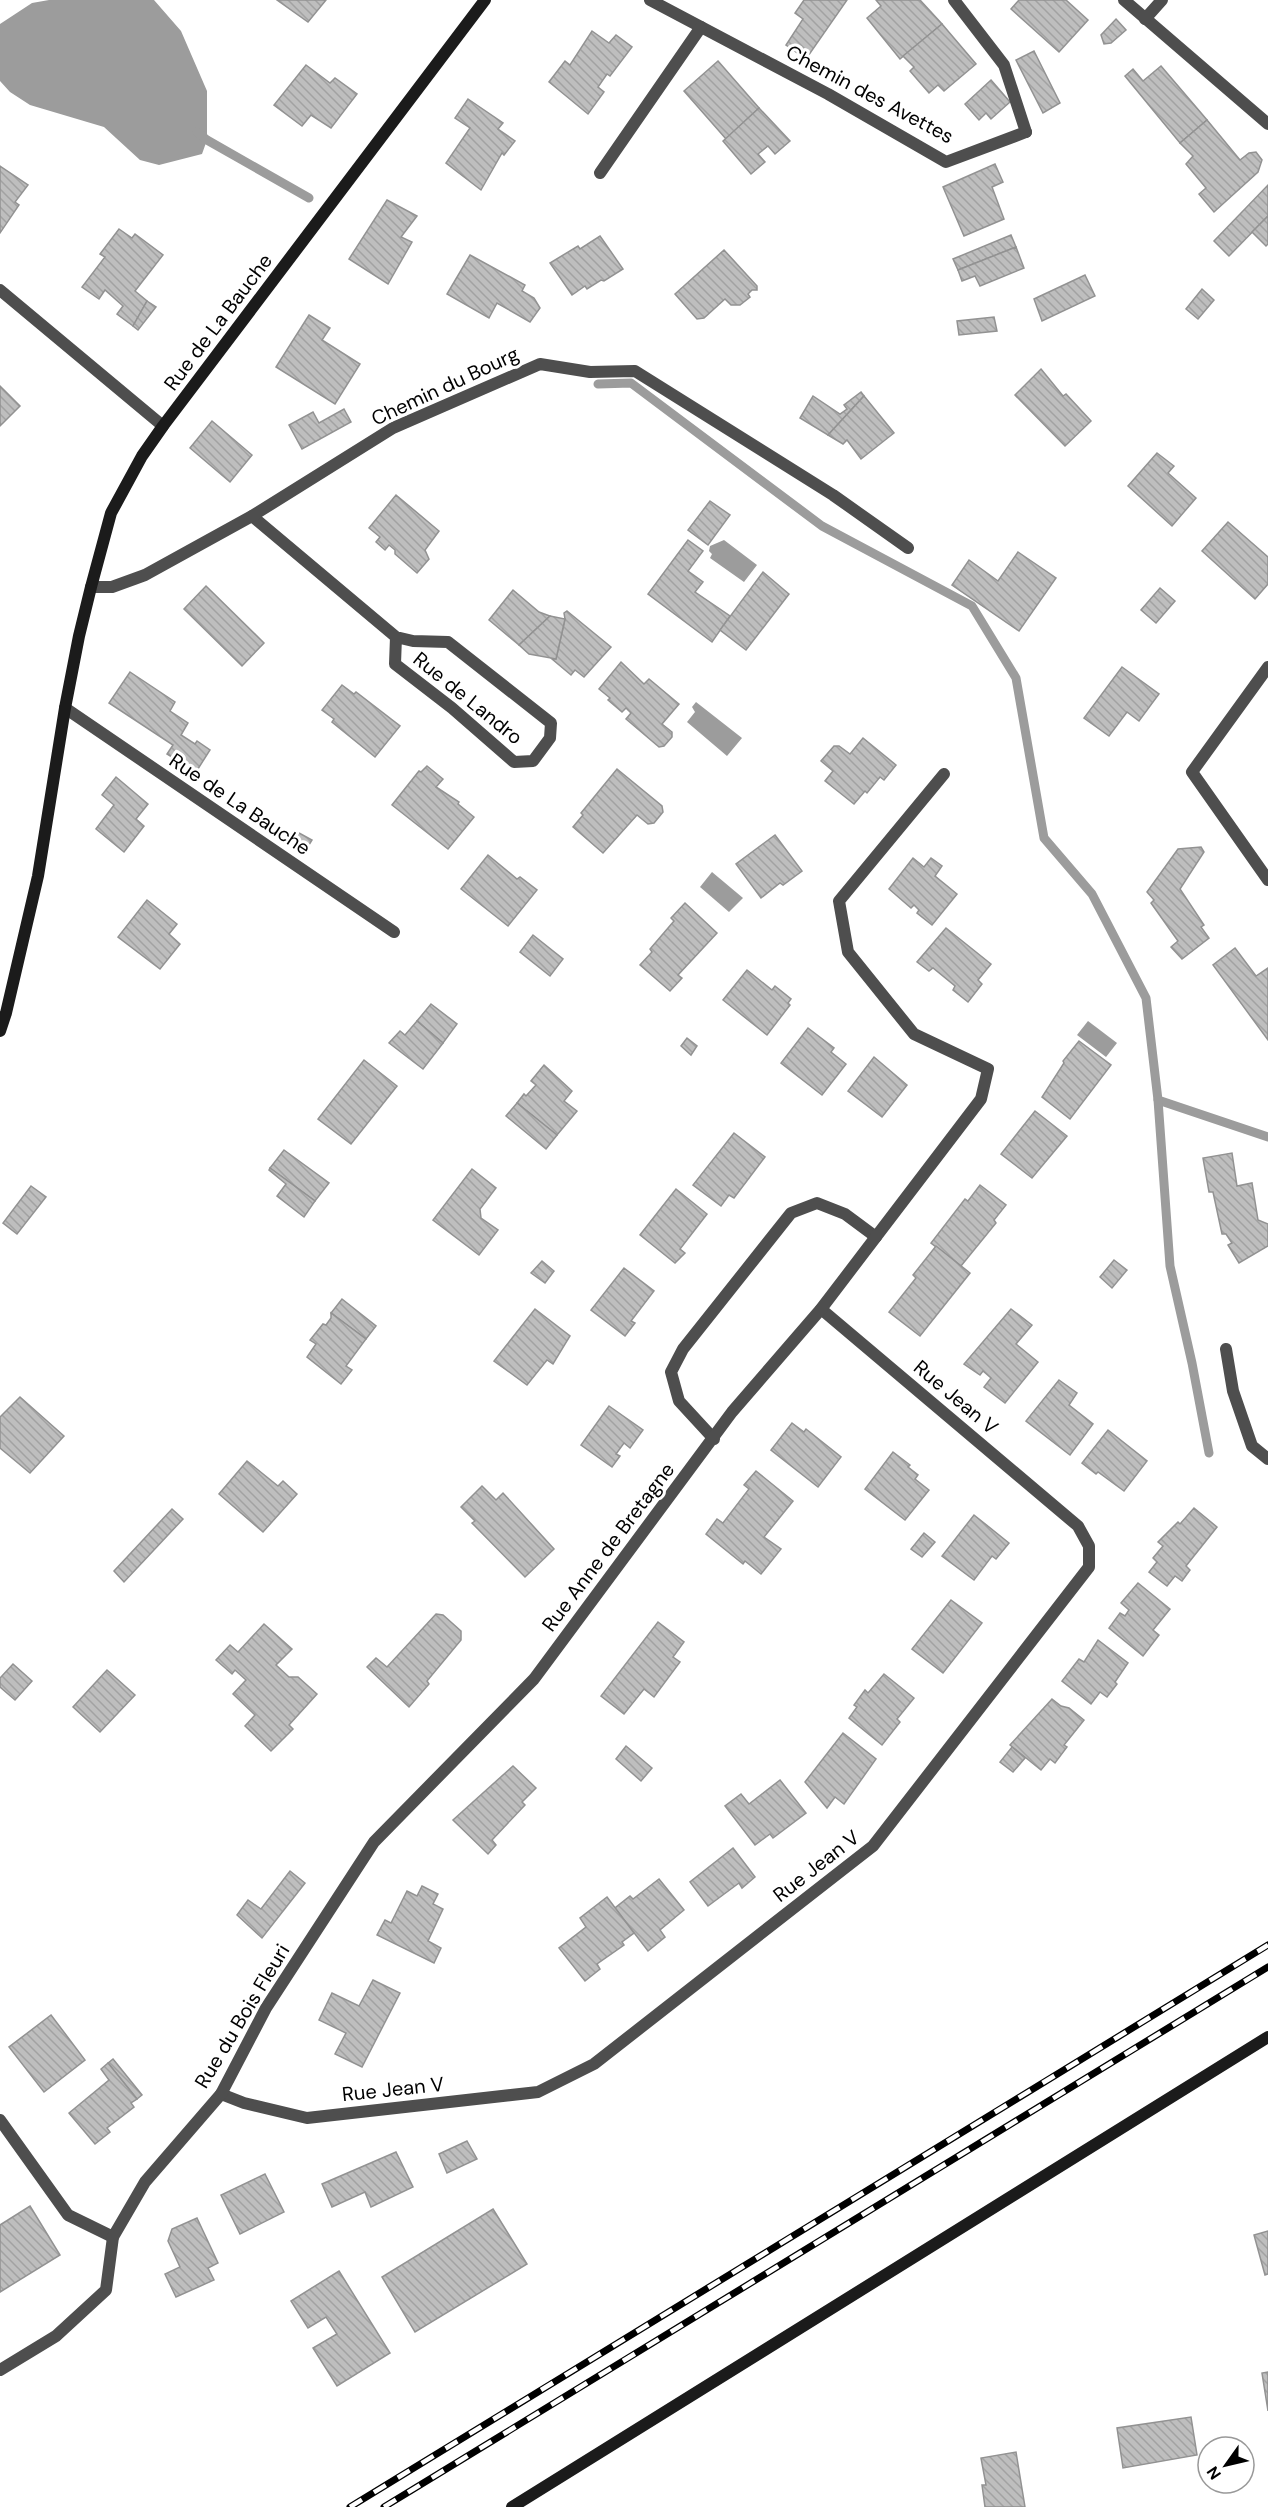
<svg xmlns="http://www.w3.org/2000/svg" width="1268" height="2507" viewBox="0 0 1268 2507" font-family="'DM Sans',sans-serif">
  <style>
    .water { fill: #9c9c9c }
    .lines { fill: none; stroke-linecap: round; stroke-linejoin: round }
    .stream { stroke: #9c9c9c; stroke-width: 9 }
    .building { fill: url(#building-back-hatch); stroke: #929292; stroke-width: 1.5 }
    .lane { stroke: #4e4e4e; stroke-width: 12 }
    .street { stroke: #4e4e4e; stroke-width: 12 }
    .secondary { stroke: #1b1b1b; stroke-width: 12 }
    .rail-casing { stroke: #000; stroke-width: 7 }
    .rail { stroke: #fff; stroke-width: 4.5; stroke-dasharray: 14; stroke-linecap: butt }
    .labels { text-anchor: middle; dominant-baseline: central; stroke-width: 6; stroke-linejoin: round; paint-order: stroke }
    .street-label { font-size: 20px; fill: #000; stroke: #fff }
  </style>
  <defs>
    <pattern id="building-back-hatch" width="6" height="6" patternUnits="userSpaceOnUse" patternTransform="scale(1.5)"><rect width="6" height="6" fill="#bebebe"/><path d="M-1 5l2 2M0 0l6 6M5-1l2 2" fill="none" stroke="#a2a2a2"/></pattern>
  </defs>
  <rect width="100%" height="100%" fill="#fff"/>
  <!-- water -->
  <g class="water">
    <path d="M49 0H154L181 31 207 91V140L202 154 159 165 140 160 104 127 30 105 10 92 0 81V24L32 3Z"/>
    <path d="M724 540 757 565 744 582 710 558 712 554 709 551 710 546Z"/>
    <path d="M696 702 742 738 727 756 687 722 695 712 692 707Z"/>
    <path d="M712 872 743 898 729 912 700 887Z"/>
    <path d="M1088 1021 1117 1043 1106 1057 1077 1035Z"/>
  </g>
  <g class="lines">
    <!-- stream -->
    <g class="stream">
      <path d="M197 132 207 140 309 198"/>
      <path d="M598 384 631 383 822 526 972 606 1016 678 1044 838 1092 894 1146 998 1158 1100 1268 1137"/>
      <path d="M1158 1100 1170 1266 1192 1363 1209 1453"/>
    </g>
  </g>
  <!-- building -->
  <g class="building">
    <path d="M277 0H326L308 22Z"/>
    <path d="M804 0H847L806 59 786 45 803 19 795 13Z"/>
    <path d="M876 0H920L942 24 900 59 867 18 881 6Z"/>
    <path d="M1019 0H1066L1088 20 1059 52 1011 9Z"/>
    <path d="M1116 19 1126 30 1111 43 1104 44 1101 35Z"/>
    <path d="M942 24 976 64 944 91 938 85 929 93 910 71 914 67 903 56Z"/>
    <path d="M592 31 609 43 616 35 632 47 610 76 607 74 598 87 604 92 588 114 549 82 565 61 570 65Z"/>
    <path d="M1034 51 1060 103 1043 113 1016 60Z"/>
    <path d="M718 61 759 108 726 139 684 91Z"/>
    <path d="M306 65 330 83 335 78 357 94 331 128 311 115 302 126 274 105Z"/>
    <path d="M1161 66 1207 120 1180 143 1125 76 1133 69 1143 81Z"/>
    <path d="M991 80 1010 102 991 119 986 113 979 120 965 104Z"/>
    <path d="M468 99 503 123 498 129 515 141 504 155 502 153 481 190 446 163 470 128 455 118Z"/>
    <path d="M759 108 790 141 775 154 768 146 758 154 765 162 751 174 723 141Z"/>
    <path d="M1207 120 1240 160 1249 153 1256 152 1262 160 1258 172 1214 212 1199 194 1206 188 1186 164 1193 156 1180 143Z"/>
    <path d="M995 164 1003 182 992 187 1004 219 964 236 943 187Z"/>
    <path d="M0 166 28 185 15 202 19 205 0 233Z"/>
    <path d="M1268 185V216L1229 256 1214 241Z"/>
    <path d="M387 200 417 216 401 237 412 242 388 284 349 259Z"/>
    <path d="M1268 216V244L1266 246 1252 232Z"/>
    <path d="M119 229 132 238 135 234 163 255 135 291 147 301 133 326 117 314 123 306 105 290 99 299 82 287 105 257 100 254Z"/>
    <path d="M1011 235 1016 247 958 270 953 259Z"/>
    <path d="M600 236 623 269 604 281 601 280 587 289 585 286 572 295 550 263 578 246 580 249Z"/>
    <path d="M1016 247 1024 268 980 286 975 276 962 281 958 270Z"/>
    <path d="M724 250 757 286V290H752L748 294 750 297 740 305H731L725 299 704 318 697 319 675 294Z"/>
    <path d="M470 255 525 285 522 291 534 298 540 308 530 322 497 303 489 318 447 294Z"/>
    <path d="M1085 275 1095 296 1042 321 1034 299Z"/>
    <path d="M1202 289 1214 300 1198 319 1186 309Z"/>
    <path d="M147 301 156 307 138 330 133 326Z"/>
    <path d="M309 315 330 328 322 340 360 364 335 404 276 367Z"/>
    <path d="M994 317 997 331 959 335 957 321Z"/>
    <path d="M1041 369 1063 396 1066 394 1091 421 1065 446 1015 395Z"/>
    <path d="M0 386 20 406 0 426Z"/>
    <path d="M861 392 864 396 828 435 800 418 813 396 840 414 847 409 844 405Z"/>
    <path d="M864 396 894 433 861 459 847 440 843 444 828 435Z"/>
    <path d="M344 409 351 422 302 449 289 425 313 412 319 423Z"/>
    <path d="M212 421 252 455 230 482 190 448Z"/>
    <path d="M1157 453 1174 466 1168 473 1196 498 1172 526 1128 486Z"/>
    <path d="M396 495 439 531 425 550 429 559 417 573 395 554V550L389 545 385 550 376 542 380 537 369 528Z"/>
    <path d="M710 501 730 515 708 545 688 530Z"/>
    <path d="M1228 522 1268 557V584L1255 599 1202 551Z"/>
    <path d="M688 540 703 551 688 571 703 582 695 592 730 616 712 642 648 594Z"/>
    <path d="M1018 552 1056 578 1019 631 952 585 969 560 998 581Z"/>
    <path d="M763 572 789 594 746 650 720 630Z"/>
    <path d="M206 586 264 643 242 666 184 609Z"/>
    <path d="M1160 588 1175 601 1156 623 1141 610Z"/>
    <path d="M513 590 539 612 550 616 519 645 489 620Z"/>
    <path d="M567 611 611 647 584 677 575 670 571 675 552 659H556L565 619 564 613Z"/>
    <path d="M550 616 565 619 556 659 529 654 519 645Z"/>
    <path d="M621 662 644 684 649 679 679 704 662 724 672 732V737L664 746 659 747 626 719 631 713 626 708 622 712 608 700 610 698 599 689Z"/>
    <path d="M1122 667 1159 694 1139 721 1127 712 1109 736 1084 718Z"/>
    <path d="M130 672 175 702 170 711 188 723 181 735 195 744 197 741 210 750 196 772 167 754 173 745 109 703Z"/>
    <path d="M342 685 354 694 356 692 400 726 375 757 332 722 334 719 322 710Z"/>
    <path d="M863 738 896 765 884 780 880 777 867 793 865 791 854 804 825 781 833 771 821 761 834 746H839L850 754Z"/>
    <path d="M427 766 443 779 436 787 459 802 458 804 474 817 448 849 392 805 419 771 421 772Z"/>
    <path d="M617 769 662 806 663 812 654 823 648 824 637 815 603 853 573 827 583 815 581 813Z"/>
    <path d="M116 777 148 804 136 819 144 826 124 852 96 829 114 805 102 795Z"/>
    <path d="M299 833 312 840 304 853 292 844Z"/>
    <path d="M775 835 802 871 783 885 780 883 761 898 736 864Z"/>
    <path d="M1201 847 1204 852 1180 889 1204 925 1201 927 1209 938 1182 959 1171 947 1178 941 1151 903 1154 900 1147 892 1178 849Z"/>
    <path d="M488 855 517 879 520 877 537 890 508 926 461 889Z"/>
    <path d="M913 858 924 867 931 858 942 866 935 876 957 894 932 925 917 913 919 910 914 905 911 908 889 889Z"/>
    <path d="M147 900 177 924 169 934 180 944 160 969 118 937Z"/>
    <path d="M685 903 717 933 678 975 682 978 670 991 640 965 652 952 650 949 674 921 671 918Z"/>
    <path d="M946 928 991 964 978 980 982 984 968 1002 953 990 955 986 933 968 929 971 917 962Z"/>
    <path d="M533 935 563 959 550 976 520 952Z"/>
    <path d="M1235 948 1256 976 1268 968V1040L1213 965Z"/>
    <path d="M747 970 772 990 775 986 791 999 788 1003 790 1005 767 1035 723 1000Z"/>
    <path d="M431 1004 457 1024 443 1043 417 1021Z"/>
    <path d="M417 1021 443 1043 423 1069 389 1043 400 1031 405 1035Z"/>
    <path d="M808 1028 834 1048 831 1052 846 1064 822 1095 781 1063Z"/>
    <path d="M687 1038 697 1046 691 1055 681 1046Z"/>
    <path d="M1079 1041 1111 1065 1070 1119 1042 1097 1064 1063 1063 1061Z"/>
    <path d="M874 1057 907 1085 882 1117 848 1091Z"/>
    <path d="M364 1060 397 1086 351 1144 318 1119Z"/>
    <path d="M544 1065 572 1091 564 1101 577 1111 557 1135 517 1103 524 1094 526 1096 536 1085 531 1081Z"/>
    <path d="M517 1103 557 1135 546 1149 506 1116Z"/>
    <path d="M1035 1111 1067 1136 1032 1178 1001 1154Z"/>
    <path d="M734 1133 765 1157 734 1198 729 1195 721 1206 693 1185Z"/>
    <path d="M284 1150 329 1183 315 1201 270 1168Z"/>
    <path d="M1232 1153 1237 1186 1252 1183 1258 1220 1268 1224V1246L1239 1263 1228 1245 1232 1243 1226 1234H1222L1213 1192H1209L1203 1158Z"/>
    <path d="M270 1168 315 1201 304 1217 277 1196 286 1184 269 1170Z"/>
    <path d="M472 1169 496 1188 480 1209 481 1218 498 1230 479 1255 433 1220Z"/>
    <path d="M980 1185 1006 1205 994 1220 996 1223 961 1266 931 1243 965 1199 968 1201Z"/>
    <path d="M31 1186 46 1197 17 1234 3 1223Z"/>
    <path d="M676 1189 707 1214 680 1249 685 1253 675 1263 640 1235Z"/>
    <path d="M936 1246 970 1273 920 1336 889 1312 916 1278 913 1275Z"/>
    <path d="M1114 1260 1127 1270 1112 1288 1100 1277Z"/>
    <path d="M542 1261 554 1271 545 1283 531 1273Z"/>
    <path d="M624 1268 654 1291 631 1321 635 1323 625 1336 591 1310Z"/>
    <path d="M342 1299 376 1326 366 1339 331 1313Z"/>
    <path d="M535 1309 570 1336 553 1364 547 1360 527 1385 494 1361Z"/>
    <path d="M1011 1309 1032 1325 1016 1344 1038 1362 1005 1403 984 1387 991 1378 983 1371 980 1375 964 1364Z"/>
    <path d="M331 1313 366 1339 346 1366 352 1370 341 1384 307 1357 316 1344 310 1340 323 1324 326 1325 331 1318Z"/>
    <path d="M1059 1380 1077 1393 1069 1405 1093 1424 1070 1455 1026 1421Z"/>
    <path d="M20 1397 64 1436 30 1473 0 1448V1417Z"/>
    <path d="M609 1406 643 1430 630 1448 624 1443 616 1454 620 1456 612 1467 581 1445Z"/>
    <path d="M792 1423 804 1432 806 1429 841 1457 818 1487 771 1450Z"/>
    <path d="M1108 1430 1147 1461 1124 1491 1098 1472 1096 1474 1082 1463Z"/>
    <path d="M893 1452 910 1465 908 1467 918 1475 915 1479 929 1490 905 1520 865 1489Z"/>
    <path d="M247 1461 278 1486 283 1481 297 1494 263 1532 219 1494Z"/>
    <path d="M756 1471 793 1501 764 1537 781 1549 761 1574 745 1561 743 1564 706 1534 717 1519 723 1523 749 1489 744 1485Z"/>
    <path d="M482 1486 496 1500 503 1493 554 1549 525 1577 472 1523 475 1521 461 1507Z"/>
    <path d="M1194 1508 1217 1527 1186 1566 1190 1570 1182 1581 1175 1576 1167 1586 1149 1572 1157 1562 1153 1558 1163 1546 1158 1542 1178 1522 1180 1524Z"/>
    <path d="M172 1509 183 1519 124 1582 114 1571Z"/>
    <path d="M974 1515 1009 1543 996 1559 992 1556 974 1580 942 1556Z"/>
    <path d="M924 1533 935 1542 922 1557 911 1549Z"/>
    <path d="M1138 1583 1170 1609 1153 1630 1159 1635 1143 1656 1109 1628 1120 1613 1125 1616 1129 1610 1121 1603Z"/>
    <path d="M951 1600 982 1623 943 1673 912 1649Z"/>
    <path d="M436 1614 443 1615 461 1631V1640L427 1681 429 1684 409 1707 367 1667 376 1658 387 1667Z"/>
    <path d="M658 1622 684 1642 673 1657 680 1662 654 1697 644 1689 624 1714 601 1696Z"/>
    <path d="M264 1624 292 1649 276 1665 289 1677H298L317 1694 289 1725 293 1729 271 1751 245 1726 255 1715 233 1694 246 1680 235 1670 232 1674 216 1660 230 1645 238 1652Z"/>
    <path d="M1098 1640 1128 1663 1115 1682 1117 1684 1107 1697 1100 1692 1091 1704 1062 1681 1079 1659 1084 1662Z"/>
    <path d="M13 1664 32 1681 15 1700 0 1687V1678Z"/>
    <path d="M107 1670 135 1695 100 1732 73 1707Z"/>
    <path d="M884 1674 914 1698 897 1719 900 1722 882 1745 849 1718 857 1707 854 1705 865 1690 868 1693Z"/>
    <path d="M1052 1699 1061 1706 1069 1708 1084 1720 1064 1745 1067 1747 1055 1763 1050 1759 1041 1770 1010 1745Z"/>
    <path d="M843 1733 876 1759 844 1804 835 1797 827 1808 805 1782Z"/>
    <path d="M626 1746 652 1768 641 1781 616 1759Z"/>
    <path d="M1012 1747 1025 1758 1013 1772 1000 1762Z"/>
    <path d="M513 1766 536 1788 522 1802 525 1805 492 1840 496 1845 488 1854 453 1820Z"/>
    <path d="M780 1780 806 1813 773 1838 770 1834 755 1845 725 1806 741 1794 749 1804Z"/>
    <path d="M733 1848 755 1877 742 1888 739 1883 708 1906 690 1882Z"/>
    <path d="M290 1871 305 1883 262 1938 237 1915 248 1900 261 1909Z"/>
    <path d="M659 1879 684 1910 660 1930 665 1937 648 1951 615 1908 630 1896 633 1899Z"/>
    <path d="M422 1886 438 1894 433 1904 443 1909 428 1941 441 1948 434 1963 377 1935 385 1920 391 1923 407 1891 417 1896Z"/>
    <path d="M607 1897 634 1933 622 1942 624 1945 597 1964 600 1969 585 1981 559 1948 586 1927 580 1918Z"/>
    <path d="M373 1980 400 1993 362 2067 335 2054 346 2033 319 2020 332 1993 359 2006Z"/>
    <path d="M51 2015 85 2060 44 2092 9 2047Z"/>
    <path d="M113 2059 142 2095 137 2099 108 2063Z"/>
    <path d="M108 2063 137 2099 131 2103 134 2107 107 2128 110 2132 95 2144 69 2113 109 2080 101 2069Z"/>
    <path d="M467 2141 477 2159 447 2173 439 2154Z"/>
    <path d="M396 2152 413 2187 371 2207 365 2192 332 2207 322 2184Z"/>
    <path d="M265 2174 284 2212 240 2234 221 2195Z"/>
    <path d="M30 2206 60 2255 0 2292V2225Z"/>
    <path d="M493 2209 527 2264 415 2332 382 2277Z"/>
    <path d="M197 2218 218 2263 208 2268 214 2280 176 2297 165 2274 180 2267 168 2241 172 2229Z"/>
    <path d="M1268 2231V2274L1265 2275 1254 2235Z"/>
    <path d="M339 2271 390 2353 337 2386 313 2348 337 2334 326 2317 308 2328 291 2301Z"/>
    <path d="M1268 2372V2411L1262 2373Z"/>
    <path d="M1191 2417 1197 2455 1123 2468 1117 2428Z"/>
    <path d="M1016 2452 1025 2507H985L982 2485H986L981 2458Z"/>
  </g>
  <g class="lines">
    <!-- lane -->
    <g class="lane">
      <path d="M650 0 828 94 946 162 1026 132"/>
      <path d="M600 173 701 27"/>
    </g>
    <!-- street -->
    <g class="street">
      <path d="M954 0 1004 65 1026 132"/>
      <path d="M1124 0 1268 124"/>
      <path d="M1145 19 1162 0"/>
      <path d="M0 290 163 426"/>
      <path d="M252 516 396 637 413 641 448 642 551 723 550 738 533 761 514 762 452 708 395 664 396 637"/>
      <path d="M91 587H112L145 575 252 516 393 428 540 364 590 372 635 371 833 495 908 548"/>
      <path d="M1268 667 1192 772 1268 880"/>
      <path d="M65 708 394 932"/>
      <path d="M1226 1349 1233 1391 1252 1446 1268 1459"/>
      <path d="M714 1439 679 1401 671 1372 683 1349 791 1213 817 1203 845 1214 876 1237"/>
      <path d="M221 2094 244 2103 307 2118 538 2092 594 2064 873 1846 1089 1567V1546L1078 1526 821 1309"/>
      <path d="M0 2120 68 2215 113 2237"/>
      <path d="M0 2370 56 2336 106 2290 113 2237 145 2182 221 2094 266 2008 374 1842 534 1679 732 1412 821 1309 981 1099 988 1069 914 1034 848 952 839 901 944 774"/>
    </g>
    <!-- secondary -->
    <g class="secondary">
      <path d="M0 1031 6 1013 38 876 65 708 79 636 91 587 111 513 142 456 163 426 485 0"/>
      <path d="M512 2507 1268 2037"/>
    </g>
    <!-- rail casing -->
    <g class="rail-casing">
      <g id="rail">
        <path d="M350 2507 1268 1945"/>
        <path d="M384 2507 1268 1967"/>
      </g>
    </g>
    <!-- rail -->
    <use href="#rail" class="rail"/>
  </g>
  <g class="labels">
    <!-- street labels -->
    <g class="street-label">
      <text transform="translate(870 94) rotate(28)">Chemin des Avettes</text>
      <text transform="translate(218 322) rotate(-53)">Rue de La Bauche</text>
      <text transform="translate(445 386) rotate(-25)">Chemin du Bourg</text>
      <text transform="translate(468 698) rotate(39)">Rue de Landro</text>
      <text transform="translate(240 804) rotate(34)">Rue de La Bauche</text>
      <text transform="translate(956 1397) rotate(40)">Rue Jean V</text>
      <text transform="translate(608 1547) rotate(-53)">Rue Anne de Bretagne</text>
      <text transform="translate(816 1866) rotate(-38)">Rue Jean V</text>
      <text transform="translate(242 2016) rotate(-59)">Rue du Bois Fleuri</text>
      <text transform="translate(393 2089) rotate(-6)">Rue Jean V</text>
    </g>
  </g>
  <!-- north arrow -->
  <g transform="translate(1226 2465) rotate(236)"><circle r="28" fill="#ffffff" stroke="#999999" stroke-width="1.5"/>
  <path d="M0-4.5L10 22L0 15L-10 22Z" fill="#000000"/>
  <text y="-9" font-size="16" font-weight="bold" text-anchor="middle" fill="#000000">N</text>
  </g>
</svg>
